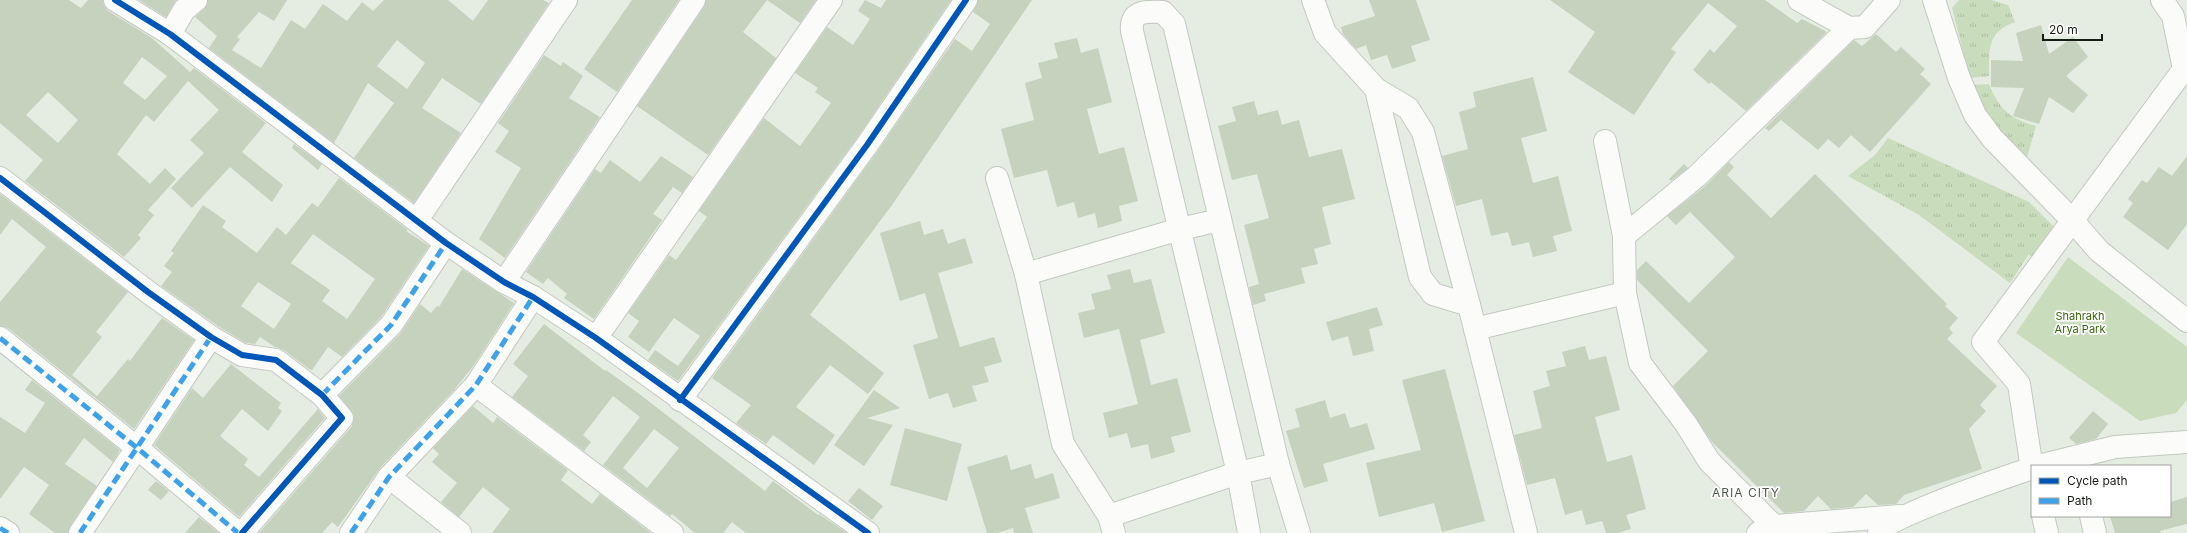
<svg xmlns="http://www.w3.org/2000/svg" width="2187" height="533" viewBox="0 0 2187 533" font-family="Inter,sans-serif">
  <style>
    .grass { fill: url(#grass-tufts) }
    .park { fill: #c9ddbd }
    .building { fill: #c5d2bd; fill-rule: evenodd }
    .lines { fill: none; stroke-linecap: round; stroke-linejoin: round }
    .minor-casing { stroke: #c3c9c1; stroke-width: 24 }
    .minor { stroke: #fbfcfa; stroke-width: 22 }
    .quiet { stroke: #3da2ea; stroke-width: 5; stroke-dasharray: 10 5; stroke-linecap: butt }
    .cycleway-casing { stroke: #fff; stroke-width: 8 }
    .cycleway { stroke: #0057b8; stroke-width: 6 }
    .labels { text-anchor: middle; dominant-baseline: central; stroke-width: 3.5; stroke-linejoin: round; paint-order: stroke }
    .park-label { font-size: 11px; fill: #39660e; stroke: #fff }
    .neighbourhood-label { font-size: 12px; letter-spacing: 1px; fill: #4f5a48; stroke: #fff }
  </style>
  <defs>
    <pattern id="grass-tufts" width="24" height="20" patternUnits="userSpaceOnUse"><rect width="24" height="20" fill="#c9ddbd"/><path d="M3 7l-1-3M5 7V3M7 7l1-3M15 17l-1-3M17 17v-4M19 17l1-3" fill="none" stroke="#acbda2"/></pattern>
  </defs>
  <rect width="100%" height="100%" fill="#e5ece1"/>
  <!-- grass -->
  <g class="grass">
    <path d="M1959 0H1991L2008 5 2015 22C1987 32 1989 49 1989 76L1970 78 1952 8Z"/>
    <path d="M1989 84C1999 109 2010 119 2036 126L2026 161 1979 107 1973 85Z"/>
    <path d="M1888 138 2029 202 2055 228 2034 259 2029 254 2010 283 1919 215 1848 176 1875 155Z"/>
  </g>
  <!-- park -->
  <path class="park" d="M2068 257 2187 347V400L2176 413 2140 421 2016 333Z"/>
  <!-- building -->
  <g class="building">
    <path d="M0 0H69L81 8 88 0H103L104 6 108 11 152 38 190 72 194 68 266 123 242 152 283 185 272 202 230 167 192 208 171 188 204 153 190 140 219 110 188 81 154 122 146 115 117 154 150 184 165 168 176 179 148 210 154 215 138 235 141 238 124 257 25 181 43 160 0 123ZM142 57 167 76 145 100 123 83ZM48 92 78 120 58 143 26 115Z"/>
    <path d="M139 0H176L166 17Z"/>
    <path d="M208 0H287L274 21 259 12 237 37 240 39 232 50 261 68 291 20 305 29 323 4 347 21 362 2 373 11 384 0H448L473 21 488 0H543L549 3 481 104 442 78 422 108 461 133 414 203 354 158 394 103 368 83 334 143 209 48 217 36 195 17 204 9ZM397 40 425 63 407 89 377 66Z"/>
    <path d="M632 0H679L617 92 584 69Z"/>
    <path d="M706 0H767L743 32 776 58 708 155 637 106 704 7Z"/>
    <path d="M767 0H816L800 23Z"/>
    <path d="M865 0 881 8 886 0H951L857 138 678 381 648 360 655 350 678 366 700 336 674 318 649 352 628 337 639 321 628 313 669 255 676 260 707 217 699 211 764 118 800 146 831 103 815 92 818 88 795 73 827 27 853 45 870 19 858 11Z"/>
    <path d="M978 0H1032L892 205 810 315 884 373 868 394 830 365 796 407 835 435 814 465 773 435 766 444 736 423 751 405 712 378 877 152 955 39 972 51 990 24 973 12Z"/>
    <path d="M1369 0H1416L1430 40 1411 46 1416 61 1392 69 1387 55 1371 60 1366 45 1356 49 1343 34 1341 27 1375 16Z"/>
    <path d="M1550 0H1765L1797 23 1802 19 1827 32 1746 111 1711 82 1709 84 1693 70 1710 49 1714 53 1737 26 1708 3 1671 49 1676 52 1634 115 1568 72 1595 32Z"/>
    <path d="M2041 25 2049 54 2073 37 2088 57 2066 76 2088 95 2073 113 2049 97 2039 124 2013 116 2024 88 1991 87V60L2023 61 2016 33Z"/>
    <path d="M1876 34 1896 52 1901 47 1925 69 1920 74 1931 84 1870 152 1851 135 1839 148 1828 139 1818 150 1781 120 1769 131 1765 128 1854 40 1862 46Z"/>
    <path d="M1077 38 1081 53 1098 48 1112 102 1087 109 1099 154 1124 147 1138 201 1119 206 1122 221 1098 228 1095 213 1078 218 1074 202 1057 207 1047 170 1014 178 1001 129 1034 120 1025 83 1042 78 1038 63 1058 58 1054 43Z"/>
    <path d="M544 55 561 66 563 62 583 76 569 98 600 117 505 258 479 239 521 168 495 152 509 131 498 123Z"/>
    <path d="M1533 77 1547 131 1521 138 1533 183 1558 176 1572 231 1553 236 1557 251 1533 257 1529 242 1512 246 1508 232 1491 236 1482 199 1456 206 1442 156 1468 149 1459 112 1476 107 1473 92Z"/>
    <path d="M1254 101 1258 115 1278 110 1282 125 1299 120 1309 157 1342 149 1355 199 1322 207 1331 244 1314 249 1318 264 1301 268 1305 283 1264 294 1266 301 1253 305 1249 287 1259 284 1244 225 1269 218 1257 174 1232 180 1218 126 1236 121 1232 107Z"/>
    <path d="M294 144 322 164 318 170 292 148Z"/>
    <path d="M661 156 693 177 682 193 673 187 653 214 662 220 594 319 564 298 567 294 548 278 543 284 526 272 595 169 601 173 610 160 640 182Z"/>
    <path d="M2187 156V224L2168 250 2123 217 2133 203 2128 199 2142 180 2147 183 2159 167 2172 176Z"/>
    <path d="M1729 162 1734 167 1727 175 1771 218 1815 174 1947 304 1945 306 1958 318 1949 328 1953 333 1947 339 1997 386 1980 405 1986 411 1969 429 1982 469 1904 495 1896 504 1878 505 1866 494 1853 507 1831 509 1818 496 1804 511 1784 513 1712 442 1673 386 1708 351 1637 280V270L1646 261 1689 303 1735 257 1690 212 1676 225 1667 216 1705 186Z"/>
    <path d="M1684 164 1688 168 1671 181 1669 179Z"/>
    <path d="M339 178 408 230 406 231 429 246 381 317 342 357 328 347 312 370 309 369 284 350 275 347 260 337 255 344 246 343 218 326 161 286 172 272 164 266 174 253 171 251 203 205 226 221 222 227 257 253 277 227 286 235 312 203 318 207ZM313 234 375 279 347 319 322 301 330 290 291 263ZM258 282 291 304 274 329 241 306Z"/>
    <path d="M0 194 128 292 96 332 102 337 72 375 97 396 128 359 130 361 162 318 194 340 134 429 8 328 0 326V302L46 247 12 219 0 235Z"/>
    <path d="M920 221 924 235 943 229 948 244 965 238 973 263 938 273 960 347 994 337 1002 362 984 367 989 382 972 386 977 401 953 408 948 393 929 399 913 345 938 338 925 293 900 301 880 233Z"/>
    <path d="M462 269 514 303 474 365 454 390 380 468 338 527 332 522 322 533H259L352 426 354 415 339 396 400 334 420 304 431 313 437 306 439 307Z"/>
    <path d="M1130 269 1134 283 1151 279 1165 333 1140 340 1151 385 1177 378 1191 432 1171 437 1175 452 1151 459 1148 444 1131 448 1127 433 1109 438 1103 413 1138 404 1119 329 1084 338 1078 313 1095 309 1091 294 1111 289 1107 275Z"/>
    <path d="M1377 307 1383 325 1369 329 1374 351 1353 356 1348 336 1332 341 1326 322Z"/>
    <path d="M544 324 605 371 606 370 638 393 765 491 773 481 818 515 819 514 847 533H746L732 522 723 533H695L672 514 670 516 603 465 640 417 613 396 583 435 591 442 584 451 512 397 528 376 513 364ZM654 429 679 448 647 488 623 468Z"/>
    <path d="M1585 346 1589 360 1606 356 1620 410 1595 417 1607 462 1632 455 1646 509 1626 515 1631 529 1617 533H1606L1602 521 1586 525 1582 510 1565 515 1555 478 1527 485 1514 435 1542 428 1533 391 1550 386 1546 371 1566 366 1562 352Z"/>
    <path d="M231 364 281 403 278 408 282 411 268 431 242 409 220 436 248 459 244 465 259 477 318 409 325 418 239 517 154 445 192 388 203 398Z"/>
    <path d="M1445 369 1485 521 1442 532 1434 503 1379 517 1366 463 1421 450 1402 380Z"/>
    <path d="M32 380 120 450 113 462 84 438 65 464 97 486 70 526 68 533H55L29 514 49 485 24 467 0 499V417L25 433 45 403 25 390Z"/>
    <path d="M874 390 900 408 867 418 893 425 864 466 834 445Z"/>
    <path d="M1325 400 1330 418 1345 413 1350 428 1367 423 1375 449 1323 464 1328 481 1304 488 1286 431 1300 427 1295 409Z"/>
    <path d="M473 406 493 423 497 417 568 470 561 480 592 504 600 494 651 533H492L510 509 483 487 459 517 441 502 457 483 432 462 439 454 433 448Z"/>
    <path d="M2093 411 2108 424 2096 439 2076 444 2069 438Z"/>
    <path d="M905 428 962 444 947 501 890 485Z"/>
    <path d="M1007 455 1011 470 1031 464 1035 479 1053 473 1060 498 1025 508 1033 533H1014L1013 528 997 533H987L967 467Z"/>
    <path d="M156 481 169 491 161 500 148 490Z"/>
    <path d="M859 488 883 506 872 520 848 501Z"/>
    <path d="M2187 497V524L2160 531 2161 533H2115L2110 516H2170V502Z"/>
    <path d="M199 517 219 533H185Z"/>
  </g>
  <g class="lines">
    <!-- minor casing -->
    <g class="minor-casing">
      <g id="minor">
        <path d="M115 0 170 34 446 243 504 282 533 297 596 338 868 533"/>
        <path d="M1313 0 1325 33 1376 89 1408 108 1423 132 1469 305 1526 533"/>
        <path d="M1799 0 1849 28"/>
        <path d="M1934 0 1959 78 1975 115 1992 138 2073 221 2099 251 2187 321"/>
        <path d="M2162 0 2173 16 2184 69"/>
        <path d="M170 34 184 10 196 0"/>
        <path d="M1376 89 1420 277 1433 294 1469 305"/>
        <path d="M1605 141 1624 236 1625 293 1640 363 1686 424 1709 461 1774 526"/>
        <path d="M0 178 148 292 211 337 242 355 276 360 322 395 342 418 242 533"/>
        <path d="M997 178 1026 274 1063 444 1109 516 1114 533"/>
        <path d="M417 220 566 0"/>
        <path d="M1624 236 1697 176 1849 28 1865 27 1889 0"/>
        <path d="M1026 274 1180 229 1220 220"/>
        <path d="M504 282 694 0"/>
        <path d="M1475 329 1625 293"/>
        <path d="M0 338 136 447 238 533"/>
        <path d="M596 338 831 0"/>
        <path d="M476 385 672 533"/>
        <path d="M322 395 391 325 446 243"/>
        <path d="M680 400 867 145 966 0"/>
        <path d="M2039 466 2115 447 2187 442"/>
        <path d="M2032 469 2019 384 1983 342 2184 69 2187 71"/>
        <path d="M389 477 460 533"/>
        <path d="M1109 516 1238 473 1278 464"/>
        <path d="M2043 516 2047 533"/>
        <path d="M2091 516 2095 533"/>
        <path d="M0 528 8 533"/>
        <path d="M80 533 211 337"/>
        <path d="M351 533 389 477 476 385 533 297"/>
        <path d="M1249 533 1238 473 1132 31C1130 10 1147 11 1163 12L1174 24 1278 464 1299 533"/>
        <path d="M1758 533 1774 526 1900 516"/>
        <path d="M1879 533C1889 516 2007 477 2032 468"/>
      </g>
    </g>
    <!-- minor -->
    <use href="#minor" class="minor"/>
    <!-- quiet -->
    <g class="quiet">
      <path d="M0 338 136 447 238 533"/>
      <path d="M322 395 391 325 446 243"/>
      <path d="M0 528 8 533"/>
      <path d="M80 533 211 337"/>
      <path d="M351 533 389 477 476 385 533 297"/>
    </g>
    <!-- cycleway casing -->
    <g class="cycleway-casing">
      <g id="cycleway">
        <path d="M115 0 170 34 446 243 504 282 533 297 596 338 868 533"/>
        <path d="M0 178 148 292 211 337 242 355 276 360 322 395 342 418 242 533"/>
        <path d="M680 400 867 145 966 0"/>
      </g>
    </g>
    <!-- cycleway -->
    <use href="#cycleway" class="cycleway"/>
  </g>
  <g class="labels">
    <!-- park labels -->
    <g class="park-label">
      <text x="2080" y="316">Shahrakh<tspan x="2080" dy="13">Arya Park</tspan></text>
    </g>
    <!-- neighbourhood labels -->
    <g class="neighbourhood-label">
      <text x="1746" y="492">ARIA CITY</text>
    </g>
  </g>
  <!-- legend -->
  <rect x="2031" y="465" width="140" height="52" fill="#ffffff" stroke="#a2a4a1"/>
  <rect x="2039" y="478" width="20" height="6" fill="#0057b8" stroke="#a2a4a1"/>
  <text x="2067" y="485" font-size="12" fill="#171c14">Cycle path</text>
  <rect x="2039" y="498" width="20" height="6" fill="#3da2ea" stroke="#a2a4a1"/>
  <text x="2067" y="505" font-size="12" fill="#171c14">Path</text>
  <!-- scale -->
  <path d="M2043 34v6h59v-6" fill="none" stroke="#171c14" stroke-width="2"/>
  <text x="2049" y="34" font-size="12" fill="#171c14" stroke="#ffffff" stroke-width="3" paint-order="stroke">20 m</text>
</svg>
